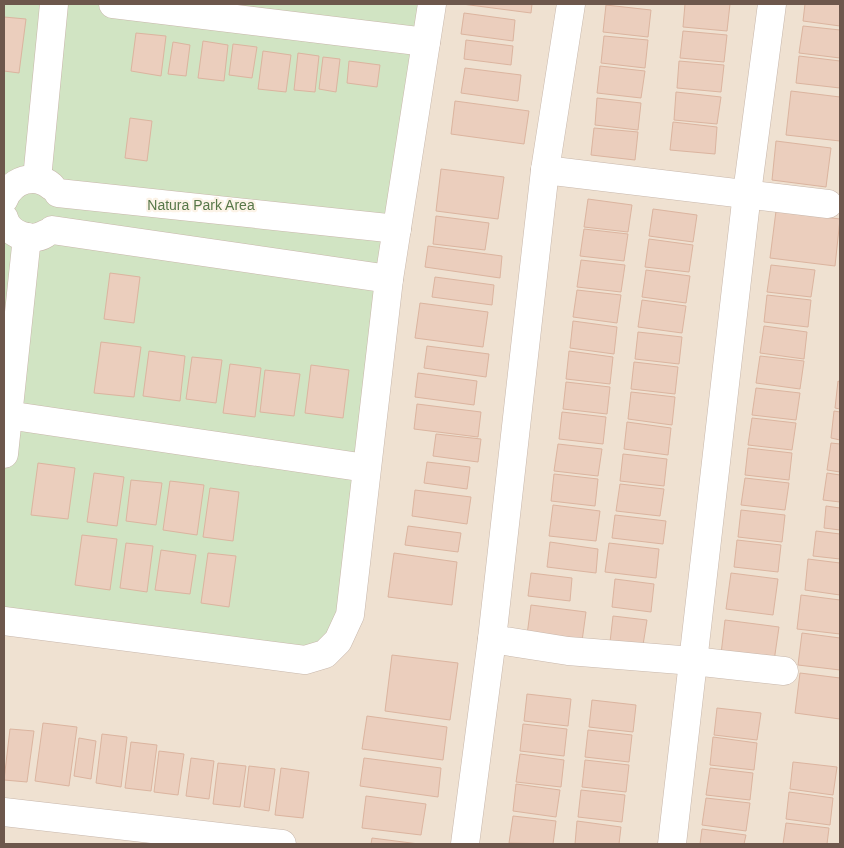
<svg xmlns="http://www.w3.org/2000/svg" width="844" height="848" viewBox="0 0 844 848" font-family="Helvetica,sans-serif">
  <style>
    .residential { fill: #efe1d1 }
    .green { fill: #d1e4c3 }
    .building { fill: #ebcebd; stroke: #dbb49f }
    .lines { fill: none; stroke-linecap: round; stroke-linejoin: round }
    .minor-casing { stroke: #c8b7ab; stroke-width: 29 }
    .minor { stroke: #fff; stroke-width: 28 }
    .labels { text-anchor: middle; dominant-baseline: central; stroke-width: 4.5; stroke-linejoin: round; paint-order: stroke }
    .park-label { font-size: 14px; fill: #577748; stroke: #fcf3e7 }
  </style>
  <rect width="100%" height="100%" fill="#f9efe2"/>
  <!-- residential -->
  <rect class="residential" x="4" y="4" width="836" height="840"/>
  <!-- green -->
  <path class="green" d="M4 4H432L350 615 325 654 4 621Z"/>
  <!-- building -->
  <g class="building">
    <path d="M462 4H532L531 13Z"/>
    <path d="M685 4H730L727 31 683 27Z"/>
    <path d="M805 4H840V26L803 21Z"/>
    <path d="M606 5 651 10 648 37 603 32Z"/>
    <path d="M464 13 515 20 513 41 461 34Z"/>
    <path d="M4 17 26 19 19 73 4 71Z"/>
    <path d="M803 26 840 30V58L799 53Z"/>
    <path d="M683 31 727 35 724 62 680 58Z"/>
    <path d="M136 33 166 36 161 76 131 71Z"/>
    <path d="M604 36 648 40 645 68 601 63Z"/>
    <path d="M466 40 513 46 511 65 464 59Z"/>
    <path d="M203 41 228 45 224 81 198 78Z"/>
    <path d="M173 42 190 45 186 76 168 74Z"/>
    <path d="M233 44 257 47 252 78 229 75Z"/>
    <path d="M263 51 291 55 286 92 258 89Z"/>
    <path d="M298 53 319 56 315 92 294 90Z"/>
    <path d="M799 56 840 61V88L796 83Z"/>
    <path d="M323 57 340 59 336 92 319 89Z"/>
    <path d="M349 61 380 65 377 87 347 83Z"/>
    <path d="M679 61 724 65 721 92 677 88Z"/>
    <path d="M600 66 645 71 641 98 597 93Z"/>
    <path d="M465 68 521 75 518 101 461 93Z"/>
    <path d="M791 91 840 97V141L786 135Z"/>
    <path d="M676 92 721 97 717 124 674 120Z"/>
    <path d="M597 98 641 103 638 130 595 125Z"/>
    <path d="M455 101 529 111 524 144 451 134Z"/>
    <path d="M130 118 152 121 147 161 125 158Z"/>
    <path d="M673 122 717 127 715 154 670 150Z"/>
    <path d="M594 128 638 132 635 160 591 155Z"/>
    <path d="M776 141 831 148 826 187 772 180Z"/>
    <path d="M441 169 504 177 498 219 436 211Z"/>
    <path d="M588 199 632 205 628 232 584 227Z"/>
    <path d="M653 209 697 215 693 242 649 236Z"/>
    <path d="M776 211 840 219 835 266 770 258Z"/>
    <path d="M436 216 489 223 485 250 433 244Z"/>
    <path d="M584 229 628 234 624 261 580 256Z"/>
    <path d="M649 239 693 245 689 272 645 267Z"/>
    <path d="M428 246 502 256 500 278 425 267Z"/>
    <path d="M581 260 625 265 621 292 577 287Z"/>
    <path d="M771 265 815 270 811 297 767 292Z"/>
    <path d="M646 270 690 276 686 303 642 297Z"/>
    <path d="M110 273 140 277 134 323 104 319Z"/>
    <path d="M435 277 494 285 492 305 432 297Z"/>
    <path d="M577 290 621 295 617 323 573 317Z"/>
    <path d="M767 295 811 300 808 327 764 322Z"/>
    <path d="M642 300 686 306 682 333 638 327Z"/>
    <path d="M420 303 488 312 483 347 415 338Z"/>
    <path d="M573 321 617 327 614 354 570 348Z"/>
    <path d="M764 326 807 332 804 359 760 353Z"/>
    <path d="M638 332 682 337 679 364 635 359Z"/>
    <path d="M101 342 141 347 134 397 94 393Z"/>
    <path d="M427 346 489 354 486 377 424 368Z"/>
    <path d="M149 351 185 356 180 401 143 396Z"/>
    <path d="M569 351 613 357 610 384 566 379Z"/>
    <path d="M760 356 804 361 800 389 756 383Z"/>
    <path d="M192 357 222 360 216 403 186 399Z"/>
    <path d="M634 362 678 367 675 394 631 389Z"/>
    <path d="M230 364 261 368 255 417 223 413Z"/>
    <path d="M311 365 349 370 343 418 305 413Z"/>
    <path d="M265 370 300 374 294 416 260 412Z"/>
    <path d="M418 373 477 381 474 405 415 397Z"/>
    <path d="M838 381 840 382V409L835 408Z"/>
    <path d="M566 382 610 387 607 414 563 409Z"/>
    <path d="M756 388 800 393 796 420 752 415Z"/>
    <path d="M631 392 675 397 672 425 628 419Z"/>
    <path d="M417 404 481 412 478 437 414 429Z"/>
    <path d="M834 411 840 412V440L831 438Z"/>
    <path d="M562 412 606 417 603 444 559 439Z"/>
    <path d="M752 418 796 423 792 450 748 445Z"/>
    <path d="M627 422 671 428 668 455 624 449Z"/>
    <path d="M436 434 481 439 478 462 433 456Z"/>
    <path d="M831 443 840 444V472L827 470Z"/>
    <path d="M558 444 602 449 598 476 554 471Z"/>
    <path d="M748 448 792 453 789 480 745 475Z"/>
    <path d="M623 454 667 459 664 486 620 481Z"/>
    <path d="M427 462 470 467 467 489 424 483Z"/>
    <path d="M38 463 75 468 68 519 31 515Z"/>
    <path d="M94 473 124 477 117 526 87 522Z"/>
    <path d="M827 473 840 475V502L823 500Z"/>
    <path d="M554 474 598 479 595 506 551 501Z"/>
    <path d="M745 478 789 483 785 510 741 505Z"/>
    <path d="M131 480 162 483 156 525 126 521Z"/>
    <path d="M170 481 204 485 197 535 163 530Z"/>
    <path d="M620 484 664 489 660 516 616 511Z"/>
    <path d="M210 488 239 492 233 541 203 537Z"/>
    <path d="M415 490 471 497 467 524 412 516Z"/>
    <path d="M553 505 600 511 596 541 549 536Z"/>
    <path d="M826 506 840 508V530L824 528Z"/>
    <path d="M741 510 785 515 782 542 738 537Z"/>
    <path d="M615 515 666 521 663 544 612 538Z"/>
    <path d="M408 526 461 533 458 552 405 545Z"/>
    <path d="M816 531 840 534V559L813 556Z"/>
    <path d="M82 535 117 539 110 590 75 585Z"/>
    <path d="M737 540 781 545 778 572 734 567Z"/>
    <path d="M550 542 598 549 596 573 547 567Z"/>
    <path d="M126 543 153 546 147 592 120 588Z"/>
    <path d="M609 543 659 549 656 578 605 572Z"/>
    <path d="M161 550 196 555 190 594 155 590Z"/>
    <path d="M208 553 236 556 229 607 201 603Z"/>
    <path d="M394 553 457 562 452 605 388 597Z"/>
    <path d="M808 559 840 563V595L805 590Z"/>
    <path d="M531 573 572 578 570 601 528 596Z"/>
    <path d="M731 573 778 579 773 615 726 609Z"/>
    <path d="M615 579 654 584 651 612 612 607Z"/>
    <path d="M801 595 840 600V634L797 629Z"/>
    <path d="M531 605 586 612 582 641 527 635Z"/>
    <path d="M613 616 647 620 643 645 610 642Z"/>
    <path d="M725 620 779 627 774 661 721 654Z"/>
    <path d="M802 633 840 638V670L798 665Z"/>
    <path d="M392 655 458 663 450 720 385 711Z"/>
    <path d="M800 673 840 678V719L795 713Z"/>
    <path d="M527 694 571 699 568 726 524 721Z"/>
    <path d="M592 700 636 705 633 732 589 727Z"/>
    <path d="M717 708 761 713 757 740 714 735Z"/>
    <path d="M367 716 447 727 443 760 362 749Z"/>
    <path d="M43 723 77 727 69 786 35 781Z"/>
    <path d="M523 724 567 729 564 756 520 751Z"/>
    <path d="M10 729 34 731 27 782 4 780Z"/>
    <path d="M588 730 632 735 629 762 585 757Z"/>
    <path d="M102 734 127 737 121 787 96 783Z"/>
    <path d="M713 737 757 743 754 770 710 765Z"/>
    <path d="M79 738 96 741 91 779 74 776Z"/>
    <path d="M131 742 157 745 151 791 125 788Z"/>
    <path d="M159 751 184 754 178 795 154 792Z"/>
    <path d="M520 754 564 760 561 787 516 782Z"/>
    <path d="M191 758 214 761 209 799 186 796Z"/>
    <path d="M364 758 441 768 438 797 360 786Z"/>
    <path d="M585 760 629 765 626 792 582 787Z"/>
    <path d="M793 762 837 767 833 795 790 789Z"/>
    <path d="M218 763 246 766 240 807 213 804Z"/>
    <path d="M249 766 275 769 269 811 244 807Z"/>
    <path d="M281 768 309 772 303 818 275 815Z"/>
    <path d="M710 768 753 773 750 800 706 795Z"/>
    <path d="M516 784 560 790 556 817 513 811Z"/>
    <path d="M581 790 625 795 622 822 578 817Z"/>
    <path d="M789 792 833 798 830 825 786 819Z"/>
    <path d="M366 796 426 804 421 835 362 828Z"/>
    <path d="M706 798 750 803 746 831 702 825Z"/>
    <path d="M513 816 556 821 553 844 509 843Z"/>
    <path d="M577 821 621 827 619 844H575Z"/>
    <path d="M786 823 829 828 827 844H783Z"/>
    <path d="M702 829 746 835 744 844H700Z"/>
    <path d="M372 838 419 844H371Z"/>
  </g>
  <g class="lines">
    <!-- minor casing -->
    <g class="minor-casing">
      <g id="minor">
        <path d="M113 4 426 42"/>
        <path d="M545 170 828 204"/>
        <path d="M37 179 54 4"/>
        <path d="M58 193 397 229"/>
        <path d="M4 199C12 180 35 172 51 186"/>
        <path d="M4 218C8 234 31 243 45 234"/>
        <path d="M52 230 389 279"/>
        <path d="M4 420 7 415 366 468"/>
        <path d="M4 454 27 237"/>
        <path d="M4 621 305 660 325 654 338 641 350 615 389 279 432 4"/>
        <path d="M492 639 568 651 693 661 784 671"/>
        <path d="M4 812 282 844"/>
        <path d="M465 844 492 639 545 170 571 4"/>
        <path d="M672 844 747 193 772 4"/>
      </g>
    </g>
    <!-- minor -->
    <use href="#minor" class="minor"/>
  </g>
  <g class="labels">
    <!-- park labels -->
    <g class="park-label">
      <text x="201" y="205">Natura Park Area</text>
    </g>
  </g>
  <!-- border -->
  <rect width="844" height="848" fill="none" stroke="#6d574c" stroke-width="10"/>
</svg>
